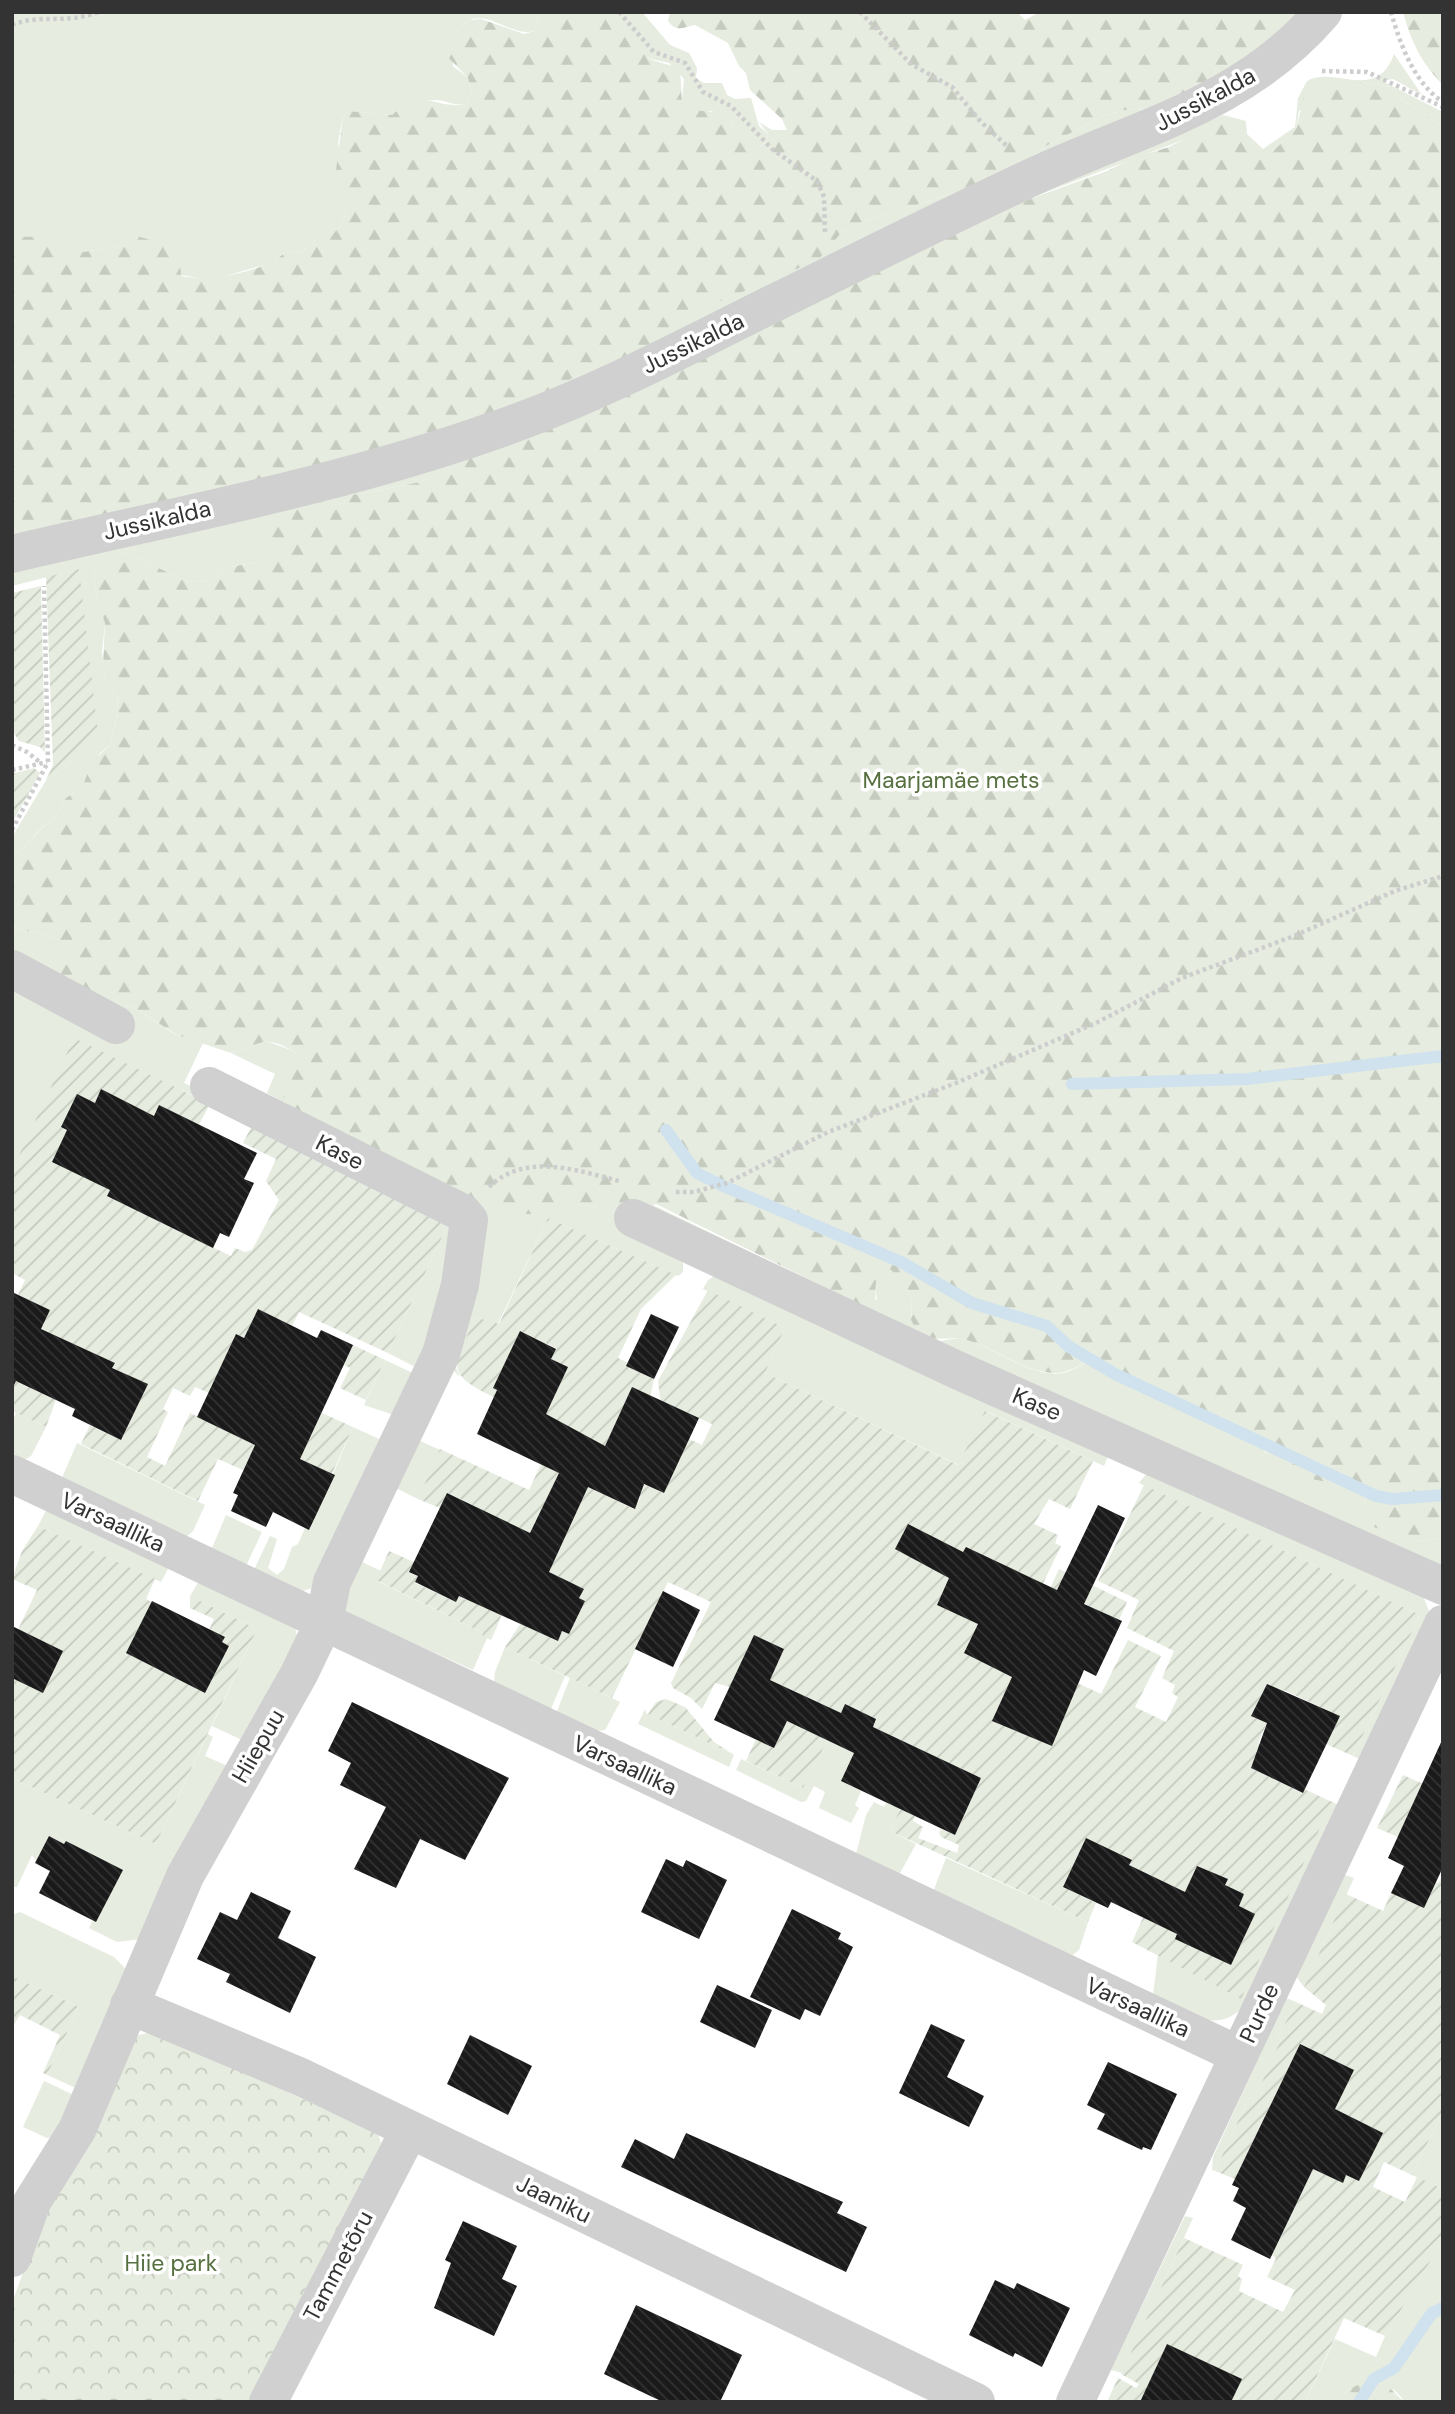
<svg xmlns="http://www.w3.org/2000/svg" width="1455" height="2414" viewBox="0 0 1455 2414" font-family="'DM Sans',sans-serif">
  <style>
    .grass { fill: #e6ecdf }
    .forest { fill: url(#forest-firs) }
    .park { fill: url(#park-crowns) }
    .garden { fill: url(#garden-furrows); fill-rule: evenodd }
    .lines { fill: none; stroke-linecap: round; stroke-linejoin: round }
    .stream { stroke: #cfe2ee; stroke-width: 12 }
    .building { fill: url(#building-back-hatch) }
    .path { stroke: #cdcdcd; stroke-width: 4.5; stroke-dasharray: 3.5 3.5; stroke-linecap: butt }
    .minor { stroke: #d0d0d0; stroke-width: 38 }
    .labels { text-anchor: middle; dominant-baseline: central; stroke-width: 7; stroke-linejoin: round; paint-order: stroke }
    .street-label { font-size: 23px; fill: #333; stroke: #fff }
    .park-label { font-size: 23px; fill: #56703f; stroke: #fff }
  </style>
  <defs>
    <pattern id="forest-firs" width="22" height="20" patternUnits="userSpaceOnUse" patternTransform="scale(1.75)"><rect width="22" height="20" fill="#e6ecdf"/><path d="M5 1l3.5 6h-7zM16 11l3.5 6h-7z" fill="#c6cbc0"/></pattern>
    <pattern id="park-crowns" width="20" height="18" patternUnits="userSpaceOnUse" patternTransform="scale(1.75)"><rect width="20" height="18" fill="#e6ecdf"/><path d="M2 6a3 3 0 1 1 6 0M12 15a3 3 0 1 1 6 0" fill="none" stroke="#c6cbc0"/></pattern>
    <pattern id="garden-furrows" width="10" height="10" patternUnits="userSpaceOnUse" patternTransform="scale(1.75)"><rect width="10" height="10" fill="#e6ecdf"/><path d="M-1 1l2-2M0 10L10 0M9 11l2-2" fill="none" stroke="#c6cbc0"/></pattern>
    <pattern id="building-back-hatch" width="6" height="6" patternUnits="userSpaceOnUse" patternTransform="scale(1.75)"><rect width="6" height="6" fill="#1a1a1a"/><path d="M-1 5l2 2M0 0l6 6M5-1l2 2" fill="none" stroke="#333"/></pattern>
  </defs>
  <rect width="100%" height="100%" fill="#fff"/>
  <!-- grass -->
  <g class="grass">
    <path d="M12 12H540L534 31C513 37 494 14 472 19 465 21 457 33 450 37L453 66 468 78 472 93 466 104C454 106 448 101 437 100 422 100 403 105 392 115L348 111 343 116 338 143 348 199 346 212 341 225 333 234 320 236 300 253 286 251 271 263 211 280 181 275 127 245 83 252 39 239H12Z"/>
    <path d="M616 12H642L670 45 689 53 697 68 696 78 704 83H722L727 95 735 99 751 98 759 126 768 134 766 142 756 148H748L735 134 731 122 712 111C699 113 691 111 682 100L684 79 669 63 647 58 645 52 626 40Z"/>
    <path d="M1394 54 1422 95 1393 79 1382 81 1443 112V129L1439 124 1402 100 1390 87 1362 82 1348 83 1299 111 1296 129 1271 153 1260 150 1246 138 1191 137 975 219 1223 115 1246 121 1247 134 1263 149 1295 127 1298 98 1307 81C1333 65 1377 103 1394 54Z"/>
    <path d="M1161 109C1039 161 918 217 799 276 697 327 598 379 490 418L578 375 630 359 704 308 818 259 842 232 863 222 985 183 1010 172 1046 146 1103 116 1125 110Z"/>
    <path d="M480 455 420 482 361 494 324 496Z"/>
    <path d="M299 500 266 558 259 562 229 567 208 580 188 582 127 553 101 557 94 574 97 599 105 623 102 652 105 678 117 697 118 710 110 745 100 753 83 785 65 799 55 819C36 827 31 846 12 855V837L45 782 89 749 79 569 12 586V568Z"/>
    <path d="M12 929 36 932 58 940V948L45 971 12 956Z"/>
    <path d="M12 982 133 1007 176 1035 203 1043 184 1083 214 1097 210 1104 182 1090 12 1170Z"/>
    <path d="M266 1041 294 1051 300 1061 288 1105 267 1093 275 1074 231 1053Z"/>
    <path d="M470 1202 511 1214 579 1204 628 1215 683 1260V1272L678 1276 548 1218 498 1324 475 1317 456 1368 460 1377 451 1368Z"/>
    <path d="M651 1204 851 1301 877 1300 875 1283 878 1273 890 1268C908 1285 914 1295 911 1320L940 1341C946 1340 954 1338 961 1339 992 1344 1029 1379 1063 1373 1072 1371 1084 1363 1093 1359L1220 1419 1253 1437 1265 1452 1324 1481 1349 1480 1365 1488 1366 1507 1412 1542 1443 1538V1565L1423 1563 644 1208Z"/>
    <path d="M449 1222 455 1223 423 1371 388 1353Z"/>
    <path d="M716 1275 1112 1447 1104 1466 986 1411 959 1465 765 1373 785 1328 703 1289 708 1280Z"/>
    <path d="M385 1360 421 1377 394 1415 364 1405Z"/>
    <path d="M16 1413 46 1427 31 1456 23 1461 12 1458V1422Z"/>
    <path d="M353 1427 379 1439 312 1588 303 1591 253 1572 270 1536 277 1539 268 1568 277 1575 284 1569 292 1547 298 1544 305 1528 310 1529Z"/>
    <path d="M420 1441 440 1450 418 1499 390 1485Z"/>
    <path d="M77 1443 205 1505 193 1531 186 1537 61 1480Z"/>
    <path d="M1147 1473 1423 1596 1429 1611 1359 1759 1353 1756 1420 1615 1139 1483Z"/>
    <path d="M47 1509 169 1567 161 1582 38 1526Z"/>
    <path d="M226 1515 262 1532 245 1568 212 1548Z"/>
    <path d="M360 1561 381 1571 377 1581 483 1633 482 1636 487 1638 473 1670 347 1613C340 1597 350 1573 360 1561Z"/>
    <path d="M199 1581 294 1623 298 1640 242 1740 212 1726 257 1629 190 1596Z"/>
    <path d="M505 1647 565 1676 550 1711 494 1682 495 1672Z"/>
    <path d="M570 1678 620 1702 605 1730 596 1731 556 1714Z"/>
    <path d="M645 1709 646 1713 734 1755 729 1767 638 1724Z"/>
    <path d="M208 1734 213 1737 205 1756 232 1768 141 1939 117 1942 89 1928 93 1920 96 1921 122 1870 66 1841 64 1844 49 1836 36 1861 32 1855 17 1887H12V1778L156 1844Z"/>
    <path d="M827 1740 854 1753 841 1781 861 1791 855 1805 859 1808 851 1823 819 1808 825 1792 814 1786 806 1801 801 1802 736 1770 741 1759 803 1788Z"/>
    <path d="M1331 1801 1338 1805 1240 2010C1213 2035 1180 2009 1153 1995L1158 1954 1240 1998Z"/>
    <path d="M874 1802 884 1807 886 1803 900 1809 890 1831 916 1844 899 1875 856 1854 866 1815Z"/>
    <path d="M946 1858 1088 1922 1079 1950 1070 1957 933 1892Z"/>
    <path d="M1345 1875 1354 1878 1304 1987 1296 1976Z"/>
    <path d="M20 1912 114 1957 127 1970 78 2089 47 2075 79 2007 12 1976V1915Z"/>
    <path d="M1286 1998 1296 2002 1278 2037 1281 2039 1255 2099 1249 2097 1215 2171 1212 2170 1213 2157Z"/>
    <path d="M44 2081 76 2096 54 2137 47 2138 23 2127Z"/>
    <path d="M1443 2111V2189L1412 2175Z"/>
    <path d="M1185 2216 1193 2218 1122 2373 1111 2370Z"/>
    <path d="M1443 2240V2402H1404C1393 2380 1371 2386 1351 2388L1338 2402H1305L1335 2339 1376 2357 1385 2336Z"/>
  </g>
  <!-- forest -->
  <g class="forest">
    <path d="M540 12H616L627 40 645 52 647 58C683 72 680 58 682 100 695 115 708 110 725 113 736 128 743 161 766 142L768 134 759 122 772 130H787L782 119 750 90 746 73 739 66 728 43 695 25C683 27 677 33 668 21L670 12H1017L1025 20 1040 12H1307L1282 39 1161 109 1125 110 1103 116 1046 146 1010 172 985 183 863 222 842 232 818 260 704 308 664 338 616 365 578 375 540 396 422 440 12 542V239C28 233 72 240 83 252L127 245 136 236C159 242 181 247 181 276 208 282 267 272 286 251L300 253 321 235 333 234 341 225 346 212 347 199 336 170 343 116 348 111 392 115C425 86 434 110 466 104L472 93 468 78 444 53 450 37 469 20 481 19 524 34 534 31Z"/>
    <path d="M1403 12H1443V85C1422 64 1411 42 1403 12Z"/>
    <path d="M1362 82 1390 87 1402 100 1439 124 1443 129V1538L1412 1542 1374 1527 1366 1507 1365 1488C1346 1478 1341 1484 1322 1481 1293 1476 1271 1460 1253 1437L1147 1383 1093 1359C1079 1365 1067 1374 1053 1373 1020 1371 992 1345 962 1339 948 1336 934 1343 920 1333 917 1330 913 1324 911 1320 914 1295 908 1285 890 1269L878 1274C873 1287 878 1298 873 1311L656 1204 628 1215 579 1204 530 1214H511L486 1208 288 1105 283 1097 300 1061 294 1051 279 1044 266 1041 231 1053 177 1035 133 1007 99 1000 45 971 58 948V940L36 932 12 929V855C31 846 37 827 55 819L65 799 83 785 92 762 110 745 118 710 117 697 105 678 103 665 105 623 97 600 94 574 101 556 127 553 188 582 208 580 229 567 259 562 266 557 271 527 289 507 324 496 361 494 420 482 975 219 1107 171 1133 158 1169 147 1218 122 1232 119 1243 124C1247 140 1254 148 1271 153L1296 129 1304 97 1314 88 1328 84Z"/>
    <path d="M1367 2381 1389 2387 1404 2402H1338L1351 2388Z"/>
  </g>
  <!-- park -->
  <path class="park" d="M152 2032 163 2034 378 2134 381 2143 252 2402H12V2303L36 2237 128 2045 139 2035Z"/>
  <!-- garden -->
  <g class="garden">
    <path d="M79 569 98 733 89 749 45 782 53 765 46 577Z"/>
    <path d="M41 586 45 751 44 752 40 747 19 741 12 730V593Z"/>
    <path d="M34 768 40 773 12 823V774Z"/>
    <path d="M74 1038 210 1104 149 1217 231 1256 235 1248 245 1252 252 1250 279 1200 266 1181 276 1159 243 1143 253 1124 449 1222 388 1353 299 1312 292 1326 258 1309 244 1338 236 1335 291 1399 353 1427 332 1474 258 1439 243 1470 218 1459 198 1501 81 1444 90 1425 121 1440 147 1385 112 1368 114 1363 76 1345 46 1427 12 1411V1364L35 1343 50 1310 18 1295 25 1280 12 1273V1170ZM195 1387 218 1397 207 1421 190 1413 165 1466 147 1457 168 1412 163 1409 173 1388 190 1396Z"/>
    <path d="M548 1218 676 1275 641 1309 618 1358 628 1363 626 1366 654 1379 650 1398 626 1401 597 1463 663 1493 689 1439 702 1445 712 1424 684 1411 661 1405 658 1381 708 1290 785 1328 765 1373 958 1465 985 1411 1093 1461 1070 1509 1049 1499 1034 1524 1058 1535 1055 1543 1061 1546 1010 1652 1101 1694 1128 1640 1161 1656 1135 1707 1166 1722 1178 1697 1172 1693 1175 1685 1162 1678 1174 1651 1127 1628 1139 1600 1098 1581 1144 1485 1420 1615 1353 1756 1326 1744 1339 1716 1284 1690 1283 1692 1267 1684 1251 1715 1267 1723 1258 1743 1262 1745 1251 1768 1302 1793 1304 1789 1332 1802 1241 1999 1132 1942 1160 1880 1129 1865 1132 1860 1086 1839 1063 1887 1096 1903 1088 1922 890 1831 900 1809 915 1816 913 1821 923 1827 918 1838 957 1853 959 1845 941 1837 939 1833 941 1829 955 1835 981 1778 873 1727 876 1719 845 1705 803 1788 746 1761 756 1739 774 1748 799 1693 770 1680 784 1649 754 1635 730 1687 715 1683 702 1709 691 1698 673 1688 671 1683 711 1602 668 1582 612 1698 505 1647 521 1623 558 1640 562 1631 569 1634 585 1601 579 1598 584 1589 549 1572 536 1520C517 1559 510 1601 491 1640L482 1636 483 1633 376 1580 389 1551 414 1562 409 1572 418 1576 415 1583 456 1602 459 1596 466 1600 494 1543 477 1507 448 1493 440 1508 418 1499 440 1449 529 1490 541 1464 553 1418 546 1414 551 1359 556 1348 520 1331 493 1388 497 1390 494 1397C439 1371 457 1364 475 1317L499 1324ZM575 1480 612 1482 641 1497 634 1509Z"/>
    <path d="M353 1345 385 1360 366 1400 340 1388 350 1368 344 1365Z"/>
    <path d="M38 1526 155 1579 146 1599 153 1603 205 1692 229 1646 222 1642 224 1638 209 1630 214 1619 190 1608V1596L257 1629 156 1844 12 1778V1642L37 1590 12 1579 22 1551Z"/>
    <path d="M1059 1569 1127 1602 1119 1620 1072 1598 1041 1608Z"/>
    <path d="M666 1699 685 1707 714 1742 734 1755 648 1714 656 1702Z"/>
    <path d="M1403 1775 1428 1786 1398 1837 1377 1828Z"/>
    <path d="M1443 1874V2111L1412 2175 1384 2162 1373 2187 1405 2202 1417 2177 1443 2189V2240L1385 2336 1344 2318 1305 2402H1107L1118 2378 1136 2388 1139 2384 1121 2374 1184 2238 1243 2265 1238 2276 1242 2279 1239 2291 1283 2312 1295 2290 1267 2277 1276 2258 1272 2255 1313 2169 1342 2182 1309 2162 1255 2137 1235 2179 1215 2171 1249 2097 1255 2098 1281 2039 1278 2037 1296 2002 1322 2014 1326 2005 1304 1987 1346 1894 1383 1911 1391 1893 1439 1882Z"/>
    <path d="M12 1976 79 2007 47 2075 43 2073 60 2035 20 2015 12 2028Z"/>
  </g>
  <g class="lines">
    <!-- stream -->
    <g class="stream">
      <path d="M1072 1084 1247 1079 1443 1056"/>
      <path d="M666 1130 697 1173 721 1185 901 1262 972 1303 1047 1326 1068 1346 1115 1374 1376 1496 1393 1499 1443 1495"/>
      <path d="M1359 2402 1374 2379 1394 2368 1432 2313 1443 2308"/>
    </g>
  </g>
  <!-- building -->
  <g class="building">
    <path d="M101 1089 154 1116 159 1105 257 1153 244 1179 254 1183 229 1237 220 1233 213 1248 107 1196 110 1190 52 1162 67 1130 61 1127 77 1094 95 1103Z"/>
    <path d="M12 1292 50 1310 41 1329 115 1363 112 1368 148 1384 121 1440 72 1416 75 1409 16 1381 12 1389Z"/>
    <path d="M258 1309 317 1338 321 1330 353 1345 300 1459 335 1475 309 1530 273 1512 266 1527 231 1511 238 1495 233 1493 255 1445 197 1417 236 1334 244 1338Z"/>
    <path d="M651 1314 679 1327 654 1379 626 1366Z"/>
    <path d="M520 1331 556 1349 551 1359 568 1367 546 1414 605 1446 632 1387 699 1418 664 1493 644 1484 635 1509 588 1487 549 1572 584 1589 579 1598 585 1601 569 1634 562 1631 558 1641 459 1596 456 1602 415 1582 418 1576 409 1572 447 1493 530 1533 559 1473 477 1434 497 1390 493 1388Z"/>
    <path d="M1098 1505 1125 1518 1084 1604 1122 1621 1096 1676 1084 1670 1052 1746 992 1721 1012 1677 964 1653 978 1624 937 1605 949 1578 895 1549 908 1524 963 1552 966 1547 1057 1590Z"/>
    <path d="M663 1591 700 1610 673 1667 635 1649Z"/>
    <path d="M152 1601 225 1637 222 1642 229 1646 205 1693 126 1653Z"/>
    <path d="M12 1626 63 1651 43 1693 12 1678Z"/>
    <path d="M754 1635 784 1649 770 1680 841 1713 845 1704 876 1719 873 1727 981 1778 955 1835 841 1781 854 1753 787 1721 774 1748 714 1720Z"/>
    <path d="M1267 1684 1340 1716 1303 1793 1251 1768 1267 1723 1251 1716Z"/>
    <path d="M352 1702 509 1778 465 1860 420 1839 396 1888 354 1869 386 1807 340 1785 351 1763 328 1751Z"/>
    <path d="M1443 1738V1867L1424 1908 1391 1893 1404 1866 1388 1858Z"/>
    <path d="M49 1836 64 1844 66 1841 123 1870 96 1922 39 1893 50 1871 35 1863Z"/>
    <path d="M1086 1838 1132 1860 1129 1865 1185 1892 1197 1866 1228 1879 1225 1885 1244 1894 1239 1906 1255 1914 1231 1965 1175 1939 1177 1934 1111 1902 1108 1908 1063 1887Z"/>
    <path d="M666 1859 683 1867 686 1860 727 1880 699 1939 641 1912Z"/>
    <path d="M251 1892 291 1911 278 1938 316 1957 290 2013 226 1982 230 1974 197 1959 220 1912 237 1920Z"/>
    <path d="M792 1909 841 1933 838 1939 853 1947 820 2016 805 2009 800 2020 750 1997Z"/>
    <path d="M717 1985 772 2010 755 2048 700 2022Z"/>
    <path d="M931 2024 965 2040 947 2077 984 2096 969 2127 899 2093Z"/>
    <path d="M470 2035 532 2066 508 2115 447 2084Z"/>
    <path d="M1300 2044 1354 2070 1335 2109 1383 2133 1359 2181 1346 2175 1343 2183 1313 2169 1270 2259 1231 2240 1246 2208 1233 2201 1239 2188 1232 2185Z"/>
    <path d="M1108 2062 1177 2094 1151 2150 1143 2147 1142 2150 1097 2129 1105 2114 1087 2105Z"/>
    <path d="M686 2133 843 2202 837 2213 867 2227 846 2272 621 2167 635 2139 674 2159Z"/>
    <path d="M463 2221 517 2246 502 2279 517 2286 494 2336 434 2308 451 2263 445 2260Z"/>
    <path d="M995 2280 1014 2289 1017 2283 1070 2308 1042 2367 1015 2353 1013 2357 969 2335Z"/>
    <path d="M636 2305 742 2355 720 2402H663L604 2374Z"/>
    <path d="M1167 2344 1242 2379 1231 2402H1140Z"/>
  </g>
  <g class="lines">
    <!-- path -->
    <g class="path">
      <path d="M619 12 654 52 685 63 703 92 731 106 772 149 817 181 824 197 825 232"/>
      <path d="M860 12 911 64 952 87 981 122 1008 147"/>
      <path d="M1391 12C1400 44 1414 83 1443 102"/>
      <path d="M12 25C41 13 65 25 98 12"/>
      <path d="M1322 71 1367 72 1443 107"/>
      <path d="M12 745 27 752 41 763"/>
      <path d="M12 770 47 762"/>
      <path d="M12 830 48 762 44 586"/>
      <path d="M489 1187C525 1152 576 1170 619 1181"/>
      <path d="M676 1192H694L727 1183 828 1132 956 1083 1096 1023 1182 978 1294 936 1395 891 1443 876"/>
    </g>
    <!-- minor -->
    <g class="minor">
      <path d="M12 554C173 516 337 486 493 431 581 401 665 358 748 316 841 270 932 224 1026 180 1132 129 1242 107 1323 12"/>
      <path d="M12 969 116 1025"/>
      <path d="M633 1218 957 1370 1443 1586"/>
      <path d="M12 1474 1239 2055"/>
      <path d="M129 2005 301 2077 976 2402"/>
      <path d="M12 2258 32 2202 77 2130 185 1876 299 1674 324 1622 332 1582 441 1354 460 1285 469 1220 463 1213 209 1086"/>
      <path d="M268 2402 409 2131"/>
      <path d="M1075 2402 1443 1624"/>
    </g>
  </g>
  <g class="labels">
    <!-- street labels -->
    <g class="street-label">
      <text transform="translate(1205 99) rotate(-28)">Jussikalda</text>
      <text transform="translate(693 343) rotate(-26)">Jussikalda</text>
      <text transform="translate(157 520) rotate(-13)">Jussikalda</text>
      <text transform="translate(340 1152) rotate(27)">Kase</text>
      <text transform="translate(1037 1404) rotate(23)">Kase</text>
      <text transform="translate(113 1522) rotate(25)">Varsaallika</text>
      <text transform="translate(258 1746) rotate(-60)">Hiiepuu</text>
      <text transform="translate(625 1765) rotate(25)">Varsaallika</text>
      <text transform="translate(1138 2007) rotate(25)">Varsaallika</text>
      <text transform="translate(1259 2013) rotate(-65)">Purde</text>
      <text transform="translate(554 2199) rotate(26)">Jaaniku</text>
      <text transform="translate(338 2266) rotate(-62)">Tammetõru</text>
    </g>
    <!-- park labels -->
    <g class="park-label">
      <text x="951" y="780">Maarjamäe mets</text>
      <text x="171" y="2263">Hiie park</text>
    </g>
  </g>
  <!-- border -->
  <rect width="1455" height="2414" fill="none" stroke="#333333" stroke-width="28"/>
</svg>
